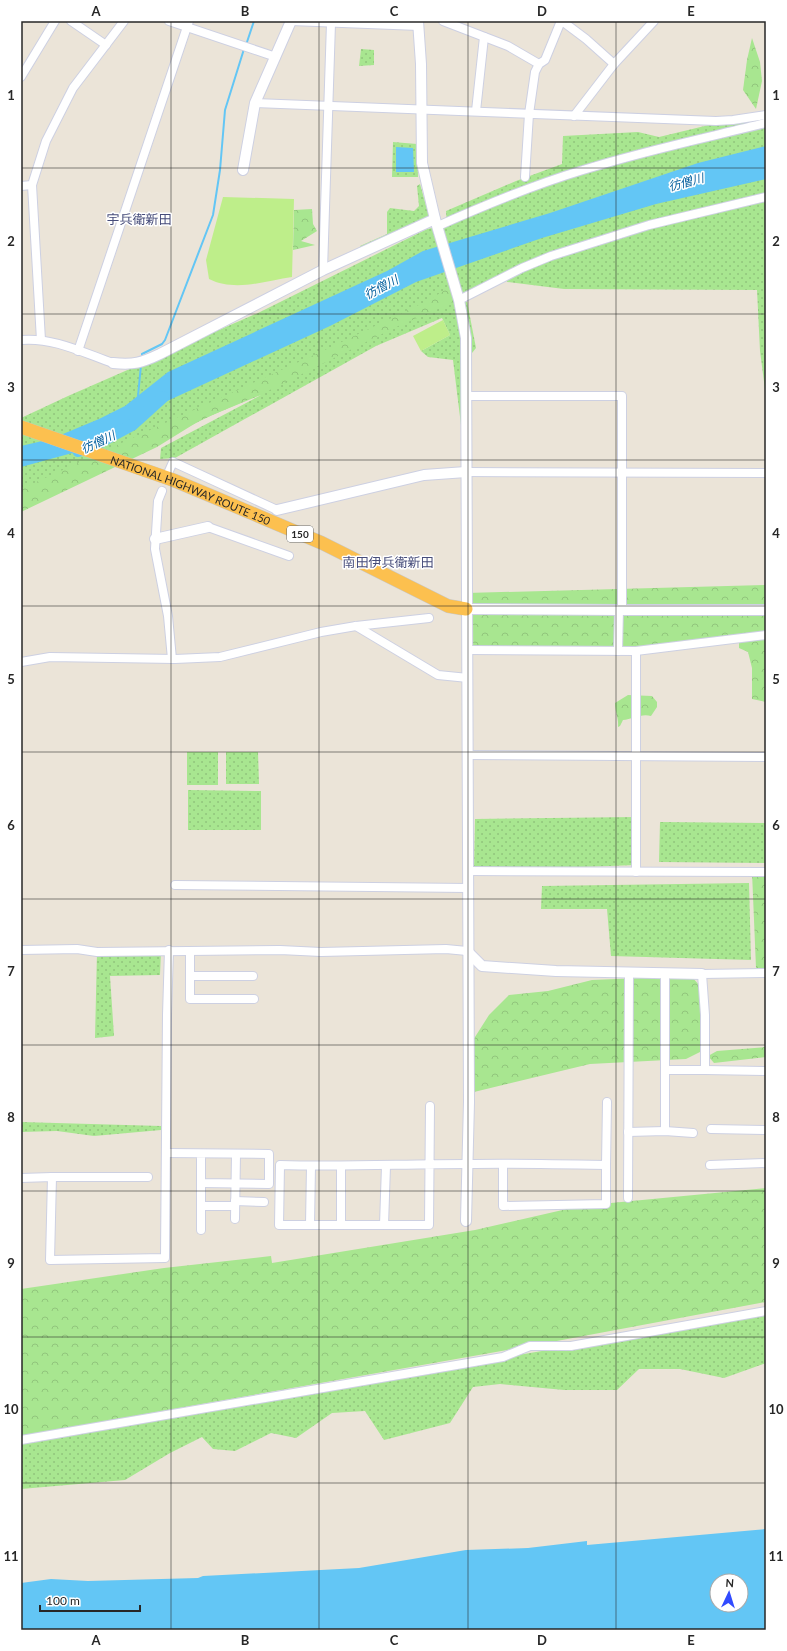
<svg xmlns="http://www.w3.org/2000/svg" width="787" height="1651" viewBox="0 0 787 1651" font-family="Lato,'Noto Sans JP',sans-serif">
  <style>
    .green { fill: url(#green-dots) }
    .forest { fill: url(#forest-crowns) }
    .pitch { fill: #beee8a }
    .water { fill: #63c6f5; fill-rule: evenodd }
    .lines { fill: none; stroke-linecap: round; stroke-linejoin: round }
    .stream { stroke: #63c6f5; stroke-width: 2 }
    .river { stroke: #63c6f5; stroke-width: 12 }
    .minor-casing { stroke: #cdd0e2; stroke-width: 10 }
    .tertiary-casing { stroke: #cdd0e2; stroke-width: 12 }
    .trunk-casing { stroke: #c7c7c7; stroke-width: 14 }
    .minor { stroke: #fff; stroke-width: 8 }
    .tertiary { stroke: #fff; stroke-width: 10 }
    .trunk { stroke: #fcc04f; stroke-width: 13 }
    .grid { fill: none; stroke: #272727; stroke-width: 1; stroke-opacity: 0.55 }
    .labels { text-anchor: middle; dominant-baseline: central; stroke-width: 3; stroke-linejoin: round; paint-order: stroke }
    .shield { fill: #fff; stroke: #686868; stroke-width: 1 }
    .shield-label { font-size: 10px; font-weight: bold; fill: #272727 }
    .street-label { font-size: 11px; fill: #272727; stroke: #fff }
    .water-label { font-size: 12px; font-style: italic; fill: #05609e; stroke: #fff }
    .quarter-label { font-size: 13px; fill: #464c7a; stroke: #fff }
    .neatline { fill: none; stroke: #272727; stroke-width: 1.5 }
    .grid-label { font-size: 13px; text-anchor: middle; font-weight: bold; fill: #272727 }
  </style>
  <defs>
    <pattern id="green-dots" width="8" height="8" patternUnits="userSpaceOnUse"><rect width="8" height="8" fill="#a8e690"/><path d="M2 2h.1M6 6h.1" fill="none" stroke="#91c57c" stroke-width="1.8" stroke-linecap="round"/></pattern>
    <pattern id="forest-crowns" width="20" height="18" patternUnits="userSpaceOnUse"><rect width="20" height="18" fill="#a8e690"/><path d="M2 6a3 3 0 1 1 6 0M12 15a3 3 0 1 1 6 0" fill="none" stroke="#91c57c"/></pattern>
  </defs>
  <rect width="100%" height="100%" fill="#ebe4d8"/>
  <!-- green -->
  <g class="green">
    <path d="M361 49 374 50V65L359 66Z"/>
    <path d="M766 116V397L760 351 757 290 564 289 507 282 506 276 466 296 476 348 472 353 470 467 461 425 453 360 428 357 421 351 450 335 442 318 376 346 175 458 160 459 161 448 261 395 212 415 21 510V418L68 396 258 313 427 229 447 225 446 211 516 181 562 164 563 136 638 132 659 137 713 124Z"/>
    <path d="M393 142 417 144 418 177H392Z"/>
    <path d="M420 184 429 216 361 249 360 246 387 234V212L390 208 414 211 419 206 417 186Z"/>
    <rect x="187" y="752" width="31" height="33"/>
    <path d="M226 752H258L259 784H226Z"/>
    <path d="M188 790 261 791V830H188Z"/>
    <path d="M636 817V865L474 871 475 819Z"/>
    <path d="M660 822 766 823V863L659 862Z"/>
    <path d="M749 883 751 960 611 956 607 909H541L542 886Z"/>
    <path d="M161 951 160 975 110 976 114 1036 95 1038 97 952Z"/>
    <path d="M21 1122 161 1126V1130L94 1136 57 1131 21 1132Z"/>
    <path d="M766 1313V1363L724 1378 680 1369H639L617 1390H564L500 1384 473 1387 450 1423 384 1440 365 1411 332 1413 296 1438 271 1433 235 1451 213 1449 202 1437 170 1453 125 1480 21 1489V1439Z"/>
  </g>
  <!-- forest -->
  <g class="forest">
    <path d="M752 38 760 62 762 81 756 109 743 90 747 60Z"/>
    <path d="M312 209 313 224 317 231 301 241 315 245 293 250 294 210Z"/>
    <path d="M455 284 459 300 396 327 272 389 199 421 157 447 21 512V489L327 349 427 301Z"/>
    <path d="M766 585V702L752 699V668L748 652 739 648V639L636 648 468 650 466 593Z"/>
    <path d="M628 695 652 696 657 702V707L651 716C642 713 632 719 623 720L620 726 618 727C619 719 615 712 615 703Z"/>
    <path d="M752 872H766V968H756Z"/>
    <path d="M691 976 700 986 705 1025 700 1052 686 1059 590 1064 474 1092 468 1075V1048L489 1015 509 995 548 991 592 980Z"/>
    <path d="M766 1047V1057L714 1063 708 1056 717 1051Z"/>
    <path d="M766 1188V1302L530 1346 21 1436V1289L164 1268 271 1256 272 1263 475 1230 580 1206Z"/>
  </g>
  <!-- pitch -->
  <g class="pitch">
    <path d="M223 197 294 199 292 277C265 281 235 292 209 279L206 260Z"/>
    <path d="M443 320 450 335 421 351 413 336Z"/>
  </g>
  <!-- water -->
  <g class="water">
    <path d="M766 146V179L656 204 542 238 416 282 330 326 150 409 87 449 21 467V446L51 439 99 419 125 406 168 372 387 271 423 251 550 213 698 163Z"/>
    <path d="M396 147 413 148 414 172H396Z"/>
    <path d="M766 1529V1630H21V1583L51 1579 88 1581 198 1578 203 1576 359 1568 466 1550 528 1548 587 1541V1545ZM717 1581H741V1605H717Z"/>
  </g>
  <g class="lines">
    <!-- stream -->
    <g class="stream">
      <path d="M246 45 254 21"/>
      <path d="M142 358V354L162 344 165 340 213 215 220 170 225 110 244 49"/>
      <path d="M138 396 141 365"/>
      <path d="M136 421 137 415"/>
    </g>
    <!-- river -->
    <path class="river" d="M78 451 87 449 132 425 163 397"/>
    <!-- minor casing -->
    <g class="minor-casing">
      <g id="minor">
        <path d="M71 21 106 45"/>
        <path d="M169 21 276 57"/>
        <path d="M291 21 419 26"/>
        <path d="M443 21 508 46 539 64"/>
        <path d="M562 21 586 39 614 64"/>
        <path d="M21 77 55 21"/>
        <path d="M255 103 716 121 733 120 766 115"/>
        <path d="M476 111 484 37"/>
        <path d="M574 116 614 64 654 21"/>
        <path d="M525 177 529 114 535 72 539 64 545 60 561 21"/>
        <path d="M21 186 32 185"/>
        <path d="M438 226C485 205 533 185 583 170 643 151 705 138 766 123"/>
        <path d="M323 270 331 23"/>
        <path d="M459 300 522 268 551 256 649 225 766 197"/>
        <path d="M21 340C53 337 84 353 113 363"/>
        <path d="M41 340 32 185 46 141 73 88 124 21"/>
        <path d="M78 351 189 21"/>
        <path d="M466 396H622V610"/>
        <path d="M169 471 173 462 277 510"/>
        <path d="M466 472 766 473"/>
        <path d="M162 491 158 501 155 549 168 616 172 659"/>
        <path d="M208 527 289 556"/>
        <path d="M356 626 438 675 468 678"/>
        <path d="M468 650 636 651 766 635"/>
        <path d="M618 651 619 610"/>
        <path d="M21 662 50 657 175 659 220 657 321 632 356 626 429 618"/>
        <path d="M468 755 766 757"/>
        <path d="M468 871 766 872"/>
        <path d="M636 872V651"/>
        <path d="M175 885 468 888"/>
        <path d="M21 950 77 949 97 952 280 950 321 952 446 949 467 951"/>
        <path d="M190 951V999H254"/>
        <path d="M665 973V1070"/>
        <path d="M190 976H253"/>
        <path d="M705 1070 766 1071"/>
        <path d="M430 1106 429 1225H279L280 1165C342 1167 403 1164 466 1164 512 1163 559 1164 606 1165L607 1102"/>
        <path d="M711 1129 766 1130"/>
        <path d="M665 1131V1070H705V1015L702 974 766 973"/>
        <path d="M628 1132 665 1131 693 1133"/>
        <path d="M166 1153 269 1154V1184L201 1183V1154"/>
        <path d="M503 1164V1206L606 1204V1165"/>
        <path d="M710 1165 766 1163"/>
        <path d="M52 1177H148"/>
        <path d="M21 1178 52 1177 50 1260 165 1258 167 1015 169 950"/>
        <path d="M628 1198 629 973"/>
        <path d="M235 1201 264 1202"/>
        <path d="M201 1206H235"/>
        <path d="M235 1219 236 1154"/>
        <path d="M310 1225 311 1166"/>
        <path d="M341 1225V1167"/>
        <path d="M384 1225 386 1166"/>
        <path d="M201 1230V1183"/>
        <path d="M21 1440 503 1357 530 1346H571L766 1311"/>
      </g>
    </g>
    <!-- tertiary casing -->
    <g class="tertiary-casing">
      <g id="tertiary">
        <path d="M418 21 421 64 422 163 435 219 459 300 466 338 469 1102 466 1221"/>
        <path d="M243 170 255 103 291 21"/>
        <path d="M113 363C134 365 141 363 160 354L323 270 435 219"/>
        <path d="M277 510 424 475 466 472"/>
        <path d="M155 539 208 527"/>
        <path d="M466 609 619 610H766"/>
        <path d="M467 951 482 966 556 971 702 974"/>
      </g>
    </g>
    <!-- trunk casing -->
    <g class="trunk-casing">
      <g id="trunk">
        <path id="s1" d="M21 427 173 480 216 498 322 543 448 606 466 609"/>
      </g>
    </g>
    <!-- minor -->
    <use href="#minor" class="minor"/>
    <!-- tertiary -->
    <use href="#tertiary" class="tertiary"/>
    <!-- trunk -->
    <use href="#trunk" class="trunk"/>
  </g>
  <!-- grid -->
  <path class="grid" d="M171 21V1630M319 21V1630M468 21V1630M616 21V1630M21 168H766M21 314H766M21 460H766M21 606H766M21 752H766M21 899H766M21 1045H766M21 1191H766M21 1337H766M21 1483H766"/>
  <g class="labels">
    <!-- shield labels -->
    <rect class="shield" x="287" y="526" width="26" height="16" rx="3"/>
    <g class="shield-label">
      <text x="300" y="534">150</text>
    </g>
    <!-- street labels -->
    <g class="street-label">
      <text stroke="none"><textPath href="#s1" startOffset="181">NATIONAL HIGHWAY ROUTE 150</textPath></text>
    </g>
    <!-- water labels -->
    <g class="water-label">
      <text transform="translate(686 182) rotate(-15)">彷僧川</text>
      <text transform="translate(381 287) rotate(-28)">彷僧川</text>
      <text transform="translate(98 442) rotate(-25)">彷僧川</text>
    </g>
    <!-- quarter labels -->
    <g class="quarter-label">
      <text x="139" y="219">宇兵衛新田</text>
      <text x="388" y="562">南田伊兵衛新田</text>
    </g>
  </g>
  <!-- border -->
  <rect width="787" height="1651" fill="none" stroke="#ffffff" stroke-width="44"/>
  <!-- north arrow -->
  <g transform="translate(729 1593) rotate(4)"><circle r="19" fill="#ffffff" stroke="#a9a9a9"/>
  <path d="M0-3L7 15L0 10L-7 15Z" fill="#314bff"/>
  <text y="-6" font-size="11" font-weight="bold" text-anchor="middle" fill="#272727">N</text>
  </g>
  <!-- scale -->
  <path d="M40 1605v6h100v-6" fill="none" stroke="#272727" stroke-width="2"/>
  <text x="46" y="1605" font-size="12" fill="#272727" stroke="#ffffff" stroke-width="3" paint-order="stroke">100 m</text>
  <rect x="22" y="22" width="743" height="1607" class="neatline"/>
  <g class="grid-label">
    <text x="96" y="16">A</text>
    <text x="245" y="16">B</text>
    <text x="394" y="16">C</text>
    <text x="542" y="16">D</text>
    <text x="691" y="16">E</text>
    <text x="11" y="100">1</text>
    <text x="776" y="100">1</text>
    <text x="11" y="246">2</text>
    <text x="776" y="246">2</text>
    <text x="11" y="392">3</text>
    <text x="776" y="392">3</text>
    <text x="11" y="538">4</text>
    <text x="776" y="538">4</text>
    <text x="11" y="684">5</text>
    <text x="776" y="684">5</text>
    <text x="11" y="830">6</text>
    <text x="776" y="830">6</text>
    <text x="11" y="976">7</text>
    <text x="776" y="976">7</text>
    <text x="11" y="1122">8</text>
    <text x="776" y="1122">8</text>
    <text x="11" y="1268">9</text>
    <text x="776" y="1268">9</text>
    <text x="11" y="1414">10</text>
    <text x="776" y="1414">10</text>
    <text x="11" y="1561">11</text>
    <text x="776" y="1561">11</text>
    <text x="96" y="1645">A</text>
    <text x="245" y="1645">B</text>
    <text x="394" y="1645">C</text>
    <text x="542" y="1645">D</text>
    <text x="691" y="1645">E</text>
  </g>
</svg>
